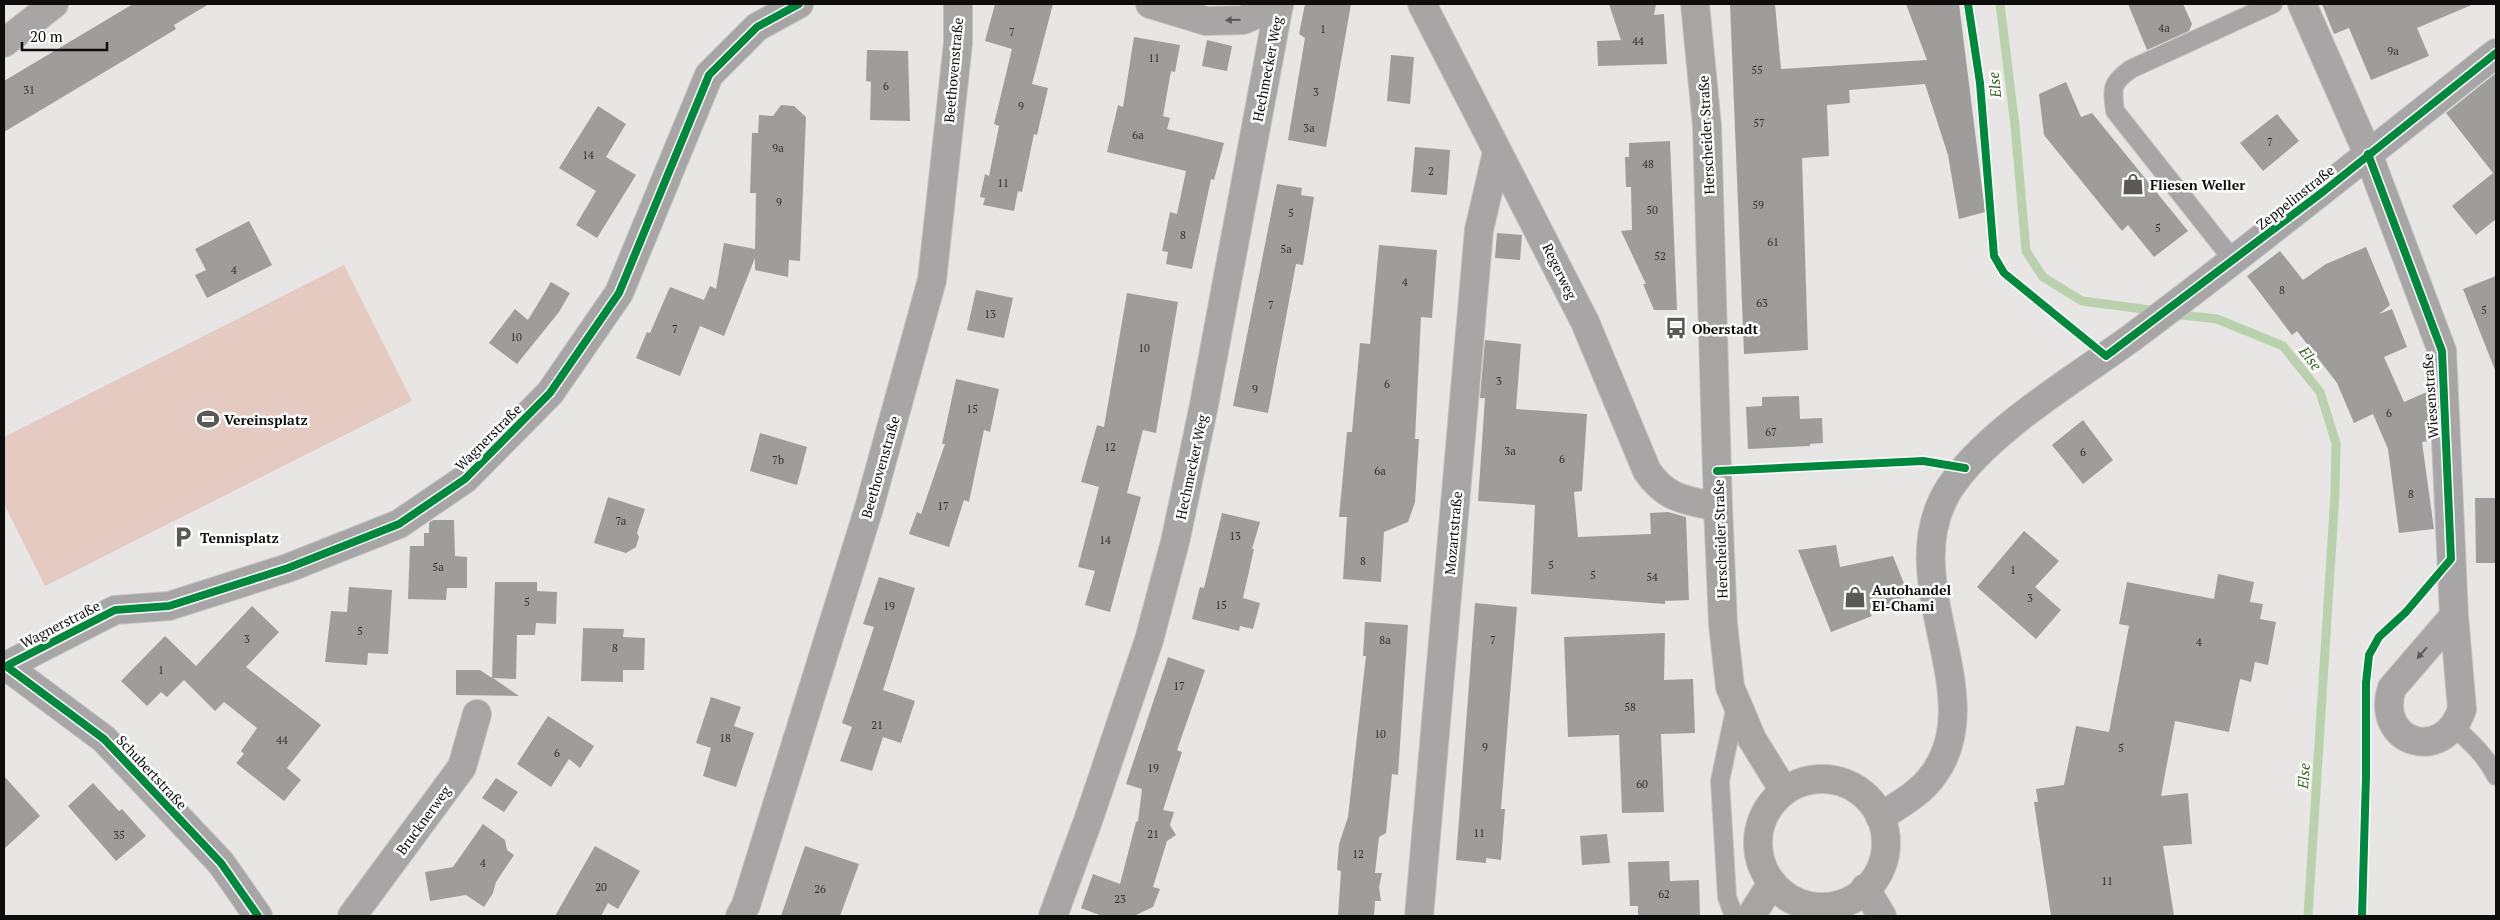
<svg xmlns="http://www.w3.org/2000/svg" width="2500" height="920" viewBox="0 0 2500 920" font-family="'PT Serif',serif">
  <style>
    .green { fill: #e4cac0 }
    .lines { fill: none; stroke-linecap: round; stroke-linejoin: round }
    .stream { stroke: #bad1ae; stroke-width: 9 }
    .building { fill: #9e9d9b }
    .service-casing { stroke: #c4c3c2; stroke-width: 20 }
    .minor-casing { stroke: #c4c3c2; stroke-width: 30 }
    .secondary-casing { stroke: #c4c3c2; stroke-width: 30 }
    .service { stroke: #a7a5a5; stroke-width: 18 }
    .minor { stroke: #a7a5a5; stroke-width: 28 }
    .secondary { stroke: #a6a5a4; stroke-width: 28 }
    .cycleway-casing { stroke: #fff; stroke-width: 11 }
    .cycleway { stroke: #00873e; stroke-width: 8 }
    .oneway { fill: #5a5958 }
    .labels { text-anchor: middle; dominant-baseline: central; stroke-width: 5; stroke-linejoin: round; paint-order: stroke }
    .number-label { font-size: 11px; fill: #31312f }
    .street-label { font-size: 14px; fill: #0d0d0b; stroke: #fff }
    .poi-label { font-size: 14px; font-weight: bold; fill: #0d0d0b; stroke: #fff; text-anchor: start }
    .water-label { font-size: 15px; font-style: italic; fill: #396220; stroke: #fff }
  </style>
  <rect width="100%" height="100%" fill="#e8e6e4"/>
  <!-- green -->
  <path class="green" d="M344 265 412 401 45 586 4 504V437Z"/>
  <g class="lines">
    <!-- stream -->
    <g class="stream">
      <path d="M2000 4 2015 126 2026 251 2043 277 2082 301 2158 311"/>
      <path d="M2173 314 2217 319 2283 346 2320 392 2336 443 2335 494 2308 916"/>
    </g>
  </g>
  <!-- building -->
  <g class="building">
    <path d="M133 4H209L174 25 176 29 138 52 4 132V81Z"/>
    <path d="M995 4H1053L1032 84 1048 88 1037 135 1034 134 1022 192 1018 191 1014 211 983 205 985 198 980 197 985 174 989 176 999 126 994 124 1012 49 985 41Z"/>
    <path d="M1305 4H1351L1326 147 1288 140 1305 38 1299 34Z"/>
    <path d="M1609 4H1656L1654 15 1664 14 1667 64 1598 66 1597 41 1621 40Z"/>
    <path d="M1730 4H1775L1781 69 1927 60 1906 4H1959L1985 212 1959 219 1948 155 1925 84 1849 90 1850 103 1827 105 1829 156 1802 158 1808 350 1744 354Z"/>
    <path d="M2128 4H2183L2192 24 2189 31 2147 50Z"/>
    <path d="M2322 4H2474L2417 28 2429 56 2371 80 2349 28 2334 34Z"/>
    <path d="M1134 37 1180 45 1175 72 1171 71 1163 116 1170 118 1167 129 1224 143 1214 180 1211 179 1192 269 1166 264 1168 252 1162 251 1170 212 1177 214 1186 171 1107 152 1118 105 1123 107Z"/>
    <path d="M1207 40 1232 46 1227 71 1202 66Z"/>
    <path d="M867 50 908 51 910 121 870 120 871 82 866 81Z"/>
    <path d="M1391 55 1414 57 1410 104 1387 101Z"/>
    <path d="M2496 73V219L2476 235 2452 206 2493 173 2446 113Z"/>
    <path d="M2066 82 2081 117 2092 113 2188 231 2154 257 2128 225 2122 231 2044 135 2039 94Z"/>
    <path d="M781 105 794 106 806 117 800 261 789 260 788 277 755 270V258L724 336 700 326 680 376 636 358 647 332 650 333 670 287 704 300 710 286 716 289 724 243 755 249 756 193H750L752 133H758L759 115 773 116Z"/>
    <path d="M598 106 626 124 606 157 636 175 597 238 576 225 596 191 559 168Z"/>
    <path d="M2277 114 2299 141 2263 171 2240 143Z"/>
    <path d="M1670 141 1677 310H1654L1643 284H1646L1621 231 1632 230 1631 187H1626L1625 157H1629V143Z"/>
    <path d="M1415 147 1450 150 1447 195 1411 192Z"/>
    <path d="M1277 184 1302 188 1301 195 1314 197 1303 265 1296 264 1268 413 1233 406Z"/>
    <path d="M249 221 272 265 207 298 195 275 206 270 195 249Z"/>
    <path d="M1497 233 1522 235 1520 260 1495 258Z"/>
    <path d="M1379 245 1437 250 1432 318 1421 317 1415 439H1419L1415 502 1408 522 1384 532 1381 582 1343 579 1347 517H1339L1347 432H1352L1360 343 1370 344Z"/>
    <path d="M2366 247 2390 305 2379 314 2392 309 2407 347 2384 357 2404 402 2427 392 2430 441 2422 442 2434 529 2399 533 2388 449 2373 414 2354 423 2337 383 2297 331 2292 335 2247 276 2280 251 2303 280 2326 264Z"/>
    <path d="M2496 276V370H2495L2463 289Z"/>
    <path d="M551 282 570 293 559 312 517 364 489 343 515 309 528 320Z"/>
    <path d="M976 290 1013 298 1004 338 967 330Z"/>
    <path d="M1127 293 1178 302 1156 433 1143 430 1127 493 1141 497 1110 612 1085 605 1095 571 1078 567 1099 487 1081 482 1097 425 1104 427Z"/>
    <path d="M1485 340 1521 344 1516 409 1587 414 1582 491 1574 492 1578 537 1651 534 1650 513 1668 512 1686 517 1689 600 1665 601V604L1531 594 1535 505 1478 501 1485 398H1480Z"/>
    <path d="M956 379 999 389 990 432 984 430 969 502 964 500 949 547 909 534 917 512 921 514 945 444H942Z"/>
    <path d="M1799 396 1800 419 1822 418 1823 443 1810 444V446L1748 449 1746 407 1762 406V397Z"/>
    <path d="M2083 420 2113 460 2083 484 2052 445Z"/>
    <path d="M760 433 807 447 797 485 750 471Z"/>
    <path d="M608 497 645 509 637 533 639 537 636 547 626 553 594 543Z"/>
    <path d="M2475 498H2496V563H2476Z"/>
    <path d="M1222 513 1260 522 1252 549H1254L1243 598 1260 603 1253 629 1240 626 1239 631 1192 619 1200 587 1204 588Z"/>
    <path d="M433 520H454L455 556 467 557V588H447L446 600 408 599 410 546H424V533H429V523Z"/>
    <path d="M2024 531 2059 561 2035 587 2061 610 2036 639 1977 587Z"/>
    <path d="M1836 545 1840 567 1893 556 1909 596 1870 613 1872 616 1831 632 1798 550Z"/>
    <path d="M2218 574 2254 582 2250 602 2263 604 2260 619 2276 622 2268 665 2255 662 2251 682 2240 679 2229 732 2175 721 2161 796 2188 793 2192 844 2163 846 2174 916H2051L2034 802H2038L2036 789 2064 785 2076 726 2109 732 2129 626 2119 624 2127 582 2214 599Z"/>
    <path d="M879 577 915 588 883 690 915 701 901 743 883 737 872 771 840 761 852 727 842 723 874 627 863 624Z"/>
    <path d="M495 582H537V591L557 592 556 624 536 623 535 635H517L516 679 493 678 519 696 456 695V670H480L492 678Z"/>
    <path d="M349 587 392 590 388 654 368 653 367 665 325 662 331 611 347 612Z"/>
    <path d="M1475 603 1517 607 1501 809H1505L1501 860 1486 858V863L1456 860Z"/>
    <path d="M252 606 279 632 246 667 321 725 287 768 301 780 284 801 236 763 244 754 241 751 257 728 224 702 215 711 184 680 167 697 161 692 147 706 121 681 165 636 196 666Z"/>
    <path d="M1365 622 1408 625 1398 775 1392 774 1386 833 1379 837 1375 873H1382L1379 887 1381 901H1375L1374 916H1338L1341 871 1337 870 1339 844 1348 817 1366 656H1363Z"/>
    <path d="M583 628 624 629 623 637 645 638 644 670H623V682L581 681Z"/>
    <path d="M1665 633 1664 680 1693 679 1695 733 1661 734 1664 812 1622 813 1619 735 1568 737 1564 637Z"/>
    <path d="M1168 657 1205 670 1177 750 1182 752 1163 810 1174 812 1170 825 1176 835 1167 841 1153 887 1160 889 1153 907 1134 916H1102L1081 908 1093 874 1120 884 1136 822 1138 821 1142 789 1126 784Z"/>
    <path d="M711 697 741 707 734 726 754 733 736 787 703 776 711 748 696 743Z"/>
    <path d="M548 716 594 746 580 768 569 759 551 787 517 764Z"/>
    <path d="M4 776 40 816 4 849Z"/>
    <path d="M496 778 518 792 504 812 482 798Z"/>
    <path d="M93 783 119 811 122 809 146 836 116 861 68 806Z"/>
    <path d="M483 824 505 840 507 850 514 855 496 882 493 893 484 907 466 895 430 901 425 872 453 867Z"/>
    <path d="M1607 834 1610 863 1582 865 1580 836Z"/>
    <path d="M595 846 640 871 618 909 608 903 601 916H555Z"/>
    <path d="M805 846 859 864 840 916H781Z"/>
    <path d="M1669 861 1670 881 1699 880 1700 916H1638V906H1630L1628 862Z"/>
  </g>
  <g class="lines">
    <!-- service casing -->
    <g class="service-casing">
      <g id="service">
        <path d="M2233 260 2115 111C2112 88 2111 83 2131 69L2273 4"/>
        <path d="M2454 727C2471 742 2486 756 2496 776"/>
        <path d="M1734 916 1727 897 1720 781 1736 705"/>
      </g>
    </g>
    <!-- minor casing -->
    <g class="minor-casing">
      <g id="minor">
        <path d="M1150 4 1206 21 1243 20 1279 5"/>
        <path d="M1422 4 1585 322 1647 471C1667 500 1686 500 1718 507"/>
        <path d="M2302 4 2368 154 2442 351 2454 616 2462 709C2444 765 2374 743 2392 688L2454 616"/>
        <path d="M4 43 54 4"/>
        <path d="M1880 817C1899 805 1921 793 1934 774 1992 694 1892 579 1949 489 1987 430 2077 378 2134 336 2257 244 2376 148 2496 53"/>
        <path d="M1865 888 1882 916"/>
        <path d="M258 916 221 863 104 739 6 666 115 610 169 606 288 568 399 524 465 479 550 393 619 293 709 75 757 27 799 4"/>
        <path d="M352 916 462 767 477 714"/>
        <path d="M740 916 746 905 869 508 932 280 958 43V4"/>
        <path d="M1053 916 1089 818 1149 640 1175 542 1203 410 1279 4"/>
        <path d="M1419 916 1479 230 1497 152"/>
      </g>
    </g>
    <!-- secondary casing -->
    <g class="secondary-casing">
      <g id="secondary">
        <path d="M1695 4 1707 126 1718 507 1723 624 1730 687 1752 739 1784 791"/>
        <circle cx="1822" cy="843" r="64"/>
        <path d="M1751 916 1772 883"/>
      </g>
    </g>
    <!-- service -->
    <use href="#service" class="service"/>
    <!-- minor -->
    <use href="#minor" class="minor"/>
    <!-- secondary -->
    <use href="#secondary" class="secondary"/>
    <!-- cycleway casing -->
    <g class="cycleway-casing">
      <g id="cycleway">
        <path d="M1968 4 1980 83 1994 256 2004 273 2106 356 2324 191 2496 53"/>
        <path d="M1717 471 1923 461 1965 468"/>
        <path d="M258 916 221 863 104 739 6 666 115 610 169 606 288 568 399 524 465 479 550 393 619 293 709 75 757 27 799 4"/>
        <path d="M2362 916 2366 776V683L2369 655 2379 637 2406 612 2451 559 2442 351 2368 154"/>
      </g>
    </g>
    <!-- cycleway -->
    <use href="#cycleway" class="cycleway"/>
  </g>
  <!-- one-way arrows -->
  <defs><path id="oneway-solid" d="M-6-.8H1V-3.2L6.5 0L1 3.2V.8H-6Z" transform="scale(1.25)"/></defs>
  <g class="oneway">
    <use href="#oneway-solid" transform="translate(1233 20) rotate(178)"/>
    <use href="#oneway-solid" transform="translate(2422 653) rotate(131)"/>
  </g>
  <!-- icons -->
  <defs>
    <g id="shop-bare" transform="scale(1.725)"><path d="M-5-2.5h2.3a2.7 3.5 0 0 1 5.4 0H5L5.5 6h-11ZM-1.5-2.5h3a1.5 2.3 0 0 0-3 0Z" fill="#5a5957" stroke="#fff" stroke-width="2.5" paint-order="stroke"/></g>
    <g id="bus-bare" transform="scale(1.725)"><path d="M-5-6H5V4H4V6H2V4H-2V6H-4V4H-5ZM-3.5-4V0h7V-4ZM-3.5 1.2v1.5H-2V1.2ZM2 1.2v1.5H3.5V1.2Z" fill="#5a5957" stroke="#fff" stroke-width="2.5" paint-order="stroke"/></g>
    <g id="stadium-bare" transform="scale(1.725)"><path d="M0-5a6.5 5 0 1 0 0 10a6.5 5 0 1 0 0-10ZM-3.5-1.8h7v3.6h-7Z" fill="#5a5957" stroke="#fff" stroke-width="2.5" paint-order="stroke"/></g>
    <g id="parking-bare" transform="scale(1.725)"><path d="M-3.5-5.5H1a3.5 3.5 0 0 1 0 7H-1V5.5H-3.5ZM-1-3.4V-.6H.8a1.4 1.4 0 0 0 0-2.8Z" fill="#5a5957" stroke="#fff" stroke-width="2.5" paint-order="stroke"/></g>
  </defs>
  <g fill-rule="evenodd">
    <use href="#shop-bare" x="2133" y="184"/>
    <use href="#bus-bare" x="1676" y="328"/>
    <use href="#stadium-bare" x="208" y="419"/>
    <use href="#parking-bare" x="183" y="537"/>
    <use href="#shop-bare" x="1855" y="597"/>
  </g>
  <g class="labels">
    <!-- number labels -->
    <g class="number-label">
      <text x="2164" y="28">4a</text>
      <text x="1323" y="29">1</text>
      <text x="1012" y="32">7</text>
      <text x="1638" y="41">44</text>
      <text x="2393" y="51">9a</text>
      <text x="1154" y="58">11</text>
      <text x="1757" y="70">55</text>
      <text x="886" y="86">6</text>
      <text x="29" y="90">31</text>
      <text x="1316" y="92">3</text>
      <text x="1021" y="106">9</text>
      <text x="1759" y="123">57</text>
      <text x="1309" y="128">3a</text>
      <text x="1138" y="135">6a</text>
      <text x="2270" y="142">7</text>
      <text x="778" y="148">9a</text>
      <text x="588" y="155">14</text>
      <text x="1648" y="164">48</text>
      <text x="1431" y="171">2</text>
      <text x="1003" y="183">11</text>
      <text x="779" y="202">9</text>
      <text x="1758" y="205">59</text>
      <text x="1652" y="210">50</text>
      <text x="1291" y="213">5</text>
      <text x="2158" y="228">5</text>
      <text x="1183" y="235">8</text>
      <text x="1773" y="242">61</text>
      <text x="1286" y="249">5a</text>
      <text x="1660" y="256">52</text>
      <text x="234" y="270">4</text>
      <text x="1405" y="282">4</text>
      <text x="2282" y="290">8</text>
      <text x="1762" y="303">63</text>
      <text x="1271" y="305">7</text>
      <text x="2484" y="310">5</text>
      <text x="990" y="314">13</text>
      <text x="675" y="329">7</text>
      <text x="516" y="337">10</text>
      <text x="1144" y="348">10</text>
      <text x="1499" y="381">3</text>
      <text x="1387" y="384">6</text>
      <text x="1255" y="389">9</text>
      <text x="972" y="409">15</text>
      <text x="2389" y="413">6</text>
      <text x="1771" y="432">67</text>
      <text x="1110" y="447">12</text>
      <text x="1510" y="451">3a</text>
      <text x="2083" y="452">6</text>
      <text x="1562" y="459">6</text>
      <text x="778" y="460">7b</text>
      <text x="1380" y="471">6a</text>
      <text x="2411" y="494">8</text>
      <text x="943" y="506">17</text>
      <text x="621" y="521">7a</text>
      <text x="1235" y="536">13</text>
      <text x="1105" y="540">14</text>
      <text x="1363" y="561">8</text>
      <text x="1551" y="565">5</text>
      <text x="438" y="567">5a</text>
      <text x="2013" y="570">1</text>
      <text x="1593" y="575">5</text>
      <text x="1652" y="577">54</text>
      <text x="2030" y="598">3</text>
      <text x="527" y="602">5</text>
      <text x="1221" y="605">15</text>
      <text x="889" y="606">19</text>
      <text x="360" y="631">5</text>
      <text x="247" y="639">3</text>
      <text x="1385" y="640">8a</text>
      <text x="1493" y="640">7</text>
      <text x="2199" y="642">4</text>
      <text x="615" y="648">8</text>
      <text x="161" y="670">1</text>
      <text x="1179" y="686">17</text>
      <text x="1630" y="707">58</text>
      <text x="877" y="725">21</text>
      <text x="1380" y="734">10</text>
      <text x="725" y="738">18</text>
      <text x="282" y="740">44</text>
      <text x="1485" y="747">9</text>
      <text x="2121" y="748">5</text>
      <text x="557" y="753">6</text>
      <text x="1153" y="768">19</text>
      <text x="1642" y="784">60</text>
      <text x="1479" y="833">11</text>
      <text x="1153" y="834">21</text>
      <text x="119" y="835">35</text>
      <text x="1358" y="854">12</text>
      <text x="483" y="863">4</text>
      <text x="2107" y="881">11</text>
      <text x="601" y="887">20</text>
      <text x="820" y="889">26</text>
      <text x="1664" y="894">62</text>
      <text x="1120" y="899">23</text>
    </g>
    <!-- street labels -->
    <g class="street-label">
      <text transform="translate(1267 69) rotate(-79)">Hechmecker Weg</text>
      <text transform="translate(953 70) rotate(-85)">Beethovenstraße</text>
      <text transform="translate(1706 135) rotate(-93)">Herscheider Straße</text>
      <text transform="translate(2295 197) rotate(-38)">Zeppelinstraße</text>
      <text transform="translate(1560 271) rotate(64)">Regerweg</text>
      <text transform="translate(2430 396) rotate(-94)">Wiesenstraße</text>
      <text transform="translate(488 437) rotate(-45)">Wagnerstraße</text>
      <text transform="translate(880 467) rotate(-74)">Beethovenstraße</text>
      <text transform="translate(1191 467) rotate(-78)">Hechmecker Weg</text>
      <text transform="translate(1453 533) rotate(-85)">Mozartstraße</text>
      <text transform="translate(1720 539) rotate(-92)">Herscheider Straße</text>
      <text transform="translate(60 624) rotate(-27)">Wagnerstraße</text>
      <text transform="translate(152 772) rotate(47)">Schubertstraße</text>
      <text transform="translate(423 820) rotate(-54)">Brucknerweg</text>
    </g>
    <!-- poi labels -->
    <g class="poi-label">
      <text x="2150" y="184">Fliesen Weller</text>
      <text x="1692" y="328">Oberstadt</text>
      <text x="224" y="419">Vereinsplatz</text>
      <text x="200" y="537">Tennisplatz</text>
      <text x="1872" y="589">Autohandel<tspan x="1872" dy="16">El-Chami</tspan></text>
    </g>
    <!-- water labels -->
    <g class="water-label">
      <text transform="translate(1994 85) rotate(-96)">Else</text>
      <text transform="translate(2311 358) rotate(52)">Else</text>
      <text transform="translate(2303 776) rotate(-86)">Else</text>
    </g>
  </g>
  <!-- border -->
  <rect width="2500" height="920" fill="none" stroke="#0d0d0b" stroke-width="10"/>
  <!-- scale -->
  <path d="M22 42v8h85v-8" fill="none" stroke="#0d0d0b" stroke-width="2.5"/>
  <text x="30" y="42" font-size="15" fill="#0d0d0b" stroke="#ffffff" stroke-width="4" paint-order="stroke">20 m</text>
</svg>
